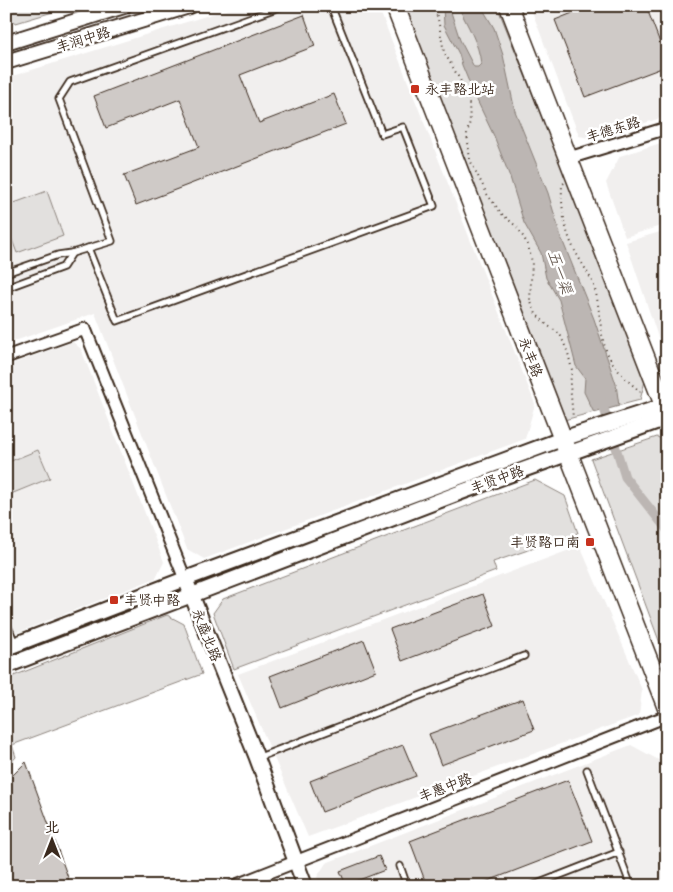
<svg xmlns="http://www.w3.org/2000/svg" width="673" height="892" viewBox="0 0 673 892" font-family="'Shantell Sans','LXGW WenKai TC',sans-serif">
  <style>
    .built { fill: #f1efee }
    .green { fill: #e2e0de; stroke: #8e857e }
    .water { fill: #bcb6b3; stroke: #887e77 }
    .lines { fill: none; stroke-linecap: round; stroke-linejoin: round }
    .canal { stroke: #bcb6b3; stroke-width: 9 }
    .building { fill: #cfcac7; stroke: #3b2a1e }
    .service-casing { stroke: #3b2a1e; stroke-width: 9 }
    .minor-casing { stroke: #3b2a1e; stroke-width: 15 }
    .tertiary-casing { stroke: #3b2a1e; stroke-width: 18 }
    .primary-casing { stroke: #3b2a1e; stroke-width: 21 }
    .path { stroke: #3b2a1e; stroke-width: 2; stroke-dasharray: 1 4; stroke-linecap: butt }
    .service { stroke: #fff; stroke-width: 5.5 }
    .minor { stroke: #fff; stroke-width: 11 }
    .tertiary { stroke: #fff; stroke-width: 14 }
    .primary { stroke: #fff; stroke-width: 18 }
    .poi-dot { fill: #c8321e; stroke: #fff; stroke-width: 2 }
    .labels { text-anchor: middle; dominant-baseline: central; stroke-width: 5; stroke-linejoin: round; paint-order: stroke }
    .street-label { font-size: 14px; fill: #3b2a1e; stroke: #fff }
    .poi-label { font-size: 14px; fill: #3b2a1e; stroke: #fff; text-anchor: start }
    .water-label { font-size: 15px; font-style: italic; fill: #685b52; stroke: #fff }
  </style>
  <rect width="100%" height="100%" fill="#fff"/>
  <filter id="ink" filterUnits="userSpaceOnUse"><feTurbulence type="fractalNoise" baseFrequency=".02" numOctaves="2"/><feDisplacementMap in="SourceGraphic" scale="10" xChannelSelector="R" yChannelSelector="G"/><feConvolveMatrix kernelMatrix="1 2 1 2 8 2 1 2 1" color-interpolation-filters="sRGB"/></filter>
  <g filter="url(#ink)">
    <!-- built -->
    <g class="built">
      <path d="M238 6H378L535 404 525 439 204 559 187 549 95 313 6 344V78Z"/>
      <path d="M530 6H667V116L594 139 579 136Z"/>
      <path d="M667 141V224L625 237 606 183 620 156Z"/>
      <path d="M667 230V359L665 358 626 242Z"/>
      <path d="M73 342 81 349 164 562 156 578 6 637V496L50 478 38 450 6 463V366Z"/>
      <path d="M580 546 642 690 639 715 308 837 238 674Z"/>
      <path d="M631 745 666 764 667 767V886H320L317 877 326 863Z"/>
    </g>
    <!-- green -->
    <g class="green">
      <path d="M6 6H73L16 23 6 18Z"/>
      <path d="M404 6H497L567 180 579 205 645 381 640 400 564 420Z"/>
      <path d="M47 191 63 236 17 253 6 224V206Z"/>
      <path d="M657 437 664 440 667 448V662L591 459Z"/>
      <path d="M38 450 50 478 6 496V463Z"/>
      <path d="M535 480 565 496 578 533 493 562 496 571 234 669 213 613 223 599Z"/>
      <path d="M167 615 184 624 202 674 12 745 16 757 6 768V679Z"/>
    </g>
    <!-- water -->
    <path class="water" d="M443 6H449L460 40 474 67H478L481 64C479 43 467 25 458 6H481L494 28 503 55 515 111 548 193 561 237 594 319 616 384 619 406 594 413 584 392 585 378 576 366 559 300 546 278 541 253 524 223 510 177 494 136 474 94 462 65 459 54 444 25Z"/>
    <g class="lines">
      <!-- canal -->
      <path class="canal" d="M601 399 625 477 667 530"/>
    </g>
    <!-- building -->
    <g class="building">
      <path d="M590 6H646L667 61V66L585 97 555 20Z"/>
      <path d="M304 15 315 46 240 75 259 123 334 94 346 124 136 205 124 175 199 147 180 99 106 128 94 96Z"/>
      <path d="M483 594 495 626 402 661 390 629Z"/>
      <path d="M364 640 376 671 282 708 270 676Z"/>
      <path d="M523 699 534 730 441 765 429 734Z"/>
      <path d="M403 745 416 776 322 812 310 781Z"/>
      <path d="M26 762 70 883 60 886H6V782Z"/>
      <path d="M568 780 592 841 475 886H427L410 841Z"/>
      <path d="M379 856 385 870 346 885 340 871Z"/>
    </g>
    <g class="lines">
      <!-- service casing -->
      <g class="service-casing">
        <g id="service">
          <path d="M88 248 117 321 434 206 403 127 382 134 331 6"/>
          <path d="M6 273 58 255 72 253 112 241 59 99 70 82 282 6"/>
          <path d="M6 288 63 267 72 253"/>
          <path d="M6 622 15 643"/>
          <path d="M257 758 524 656"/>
          <path d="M587 770 631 886"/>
          <path d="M400 866 407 886"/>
          <path d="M532 886 619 852"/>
        </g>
      </g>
      <!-- minor casing -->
      <g class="minor-casing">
        <g id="minor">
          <path d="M569 158 667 128"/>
          <path d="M6 357 85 329 185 579"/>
          <path d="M234 886 667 716"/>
        </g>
      </g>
      <!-- tertiary casing -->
      <g class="tertiary-casing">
        <g id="tertiary">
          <path d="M6 43 124 6"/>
          <path d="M6 62 189 6"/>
          <path d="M188 586 257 758 305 886"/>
          <path d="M6 648 185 579 562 439 667 405"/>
          <path d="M6 666 464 491 667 418"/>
        </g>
      </g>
      <!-- primary casing -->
      <g class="primary-casing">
        <g id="primary">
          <path d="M395 6 667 708"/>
          <path d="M509 6 667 413"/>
        </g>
      </g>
      <!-- path -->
      <g class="path">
        <path d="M433 6 438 19 444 52 463 85 469 104 470 121 467 134 470 160 487 194 502 214 518 228 528 245 532 262 530 300 536 314 547 325 560 334 568 353 572 370 570 384 573 418"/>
        <path d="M564 183 562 185C561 207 564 229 574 249 580 261 589 273 594 286 598 299 599 313 601 327 604 359 619 374 642 393"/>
      </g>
      <!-- service -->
      <use href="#service" class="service"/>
      <!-- minor -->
      <use href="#minor" class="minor"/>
      <!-- tertiary -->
      <use href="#tertiary" class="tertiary"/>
      <!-- primary -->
      <use href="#primary" class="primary"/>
    </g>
  </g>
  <!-- markers -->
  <g class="poi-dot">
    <rect x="410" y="84" width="10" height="10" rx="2.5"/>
    <rect x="585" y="537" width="10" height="10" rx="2.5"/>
    <rect x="109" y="595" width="10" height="10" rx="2.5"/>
  </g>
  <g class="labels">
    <!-- street labels -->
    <g class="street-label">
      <text transform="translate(83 39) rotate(-17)">丰润中路</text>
      <text transform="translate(613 129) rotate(-17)">丰德东路</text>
      <text transform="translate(531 357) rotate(69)">永丰路</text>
      <text transform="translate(497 479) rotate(-20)">丰贤中路</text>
      <text transform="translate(207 635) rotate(68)">永盛北路</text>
      <text transform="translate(445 787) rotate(-21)">丰惠中路</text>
    </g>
    <!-- poi labels -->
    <g class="poi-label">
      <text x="425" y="89">永丰路北站</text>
      <text x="580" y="542" text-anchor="end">丰贤路口南</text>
      <text x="124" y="600">丰贤中路</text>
    </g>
    <!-- water labels -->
    <g class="water-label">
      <text transform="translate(560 272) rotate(71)">五一渠</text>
    </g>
  </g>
  <!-- margin -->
  <rect width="673" height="892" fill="none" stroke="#fff" stroke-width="25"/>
  <rect x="12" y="12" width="648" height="867" fill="none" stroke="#3b2a1e" stroke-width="2" filter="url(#ink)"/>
  <!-- north arrow -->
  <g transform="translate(52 840)" stroke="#ffffff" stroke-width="4" paint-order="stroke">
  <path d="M0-4L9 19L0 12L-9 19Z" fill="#3b2a1e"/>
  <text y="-8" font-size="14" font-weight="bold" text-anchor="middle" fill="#3b2a1e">北</text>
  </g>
</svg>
